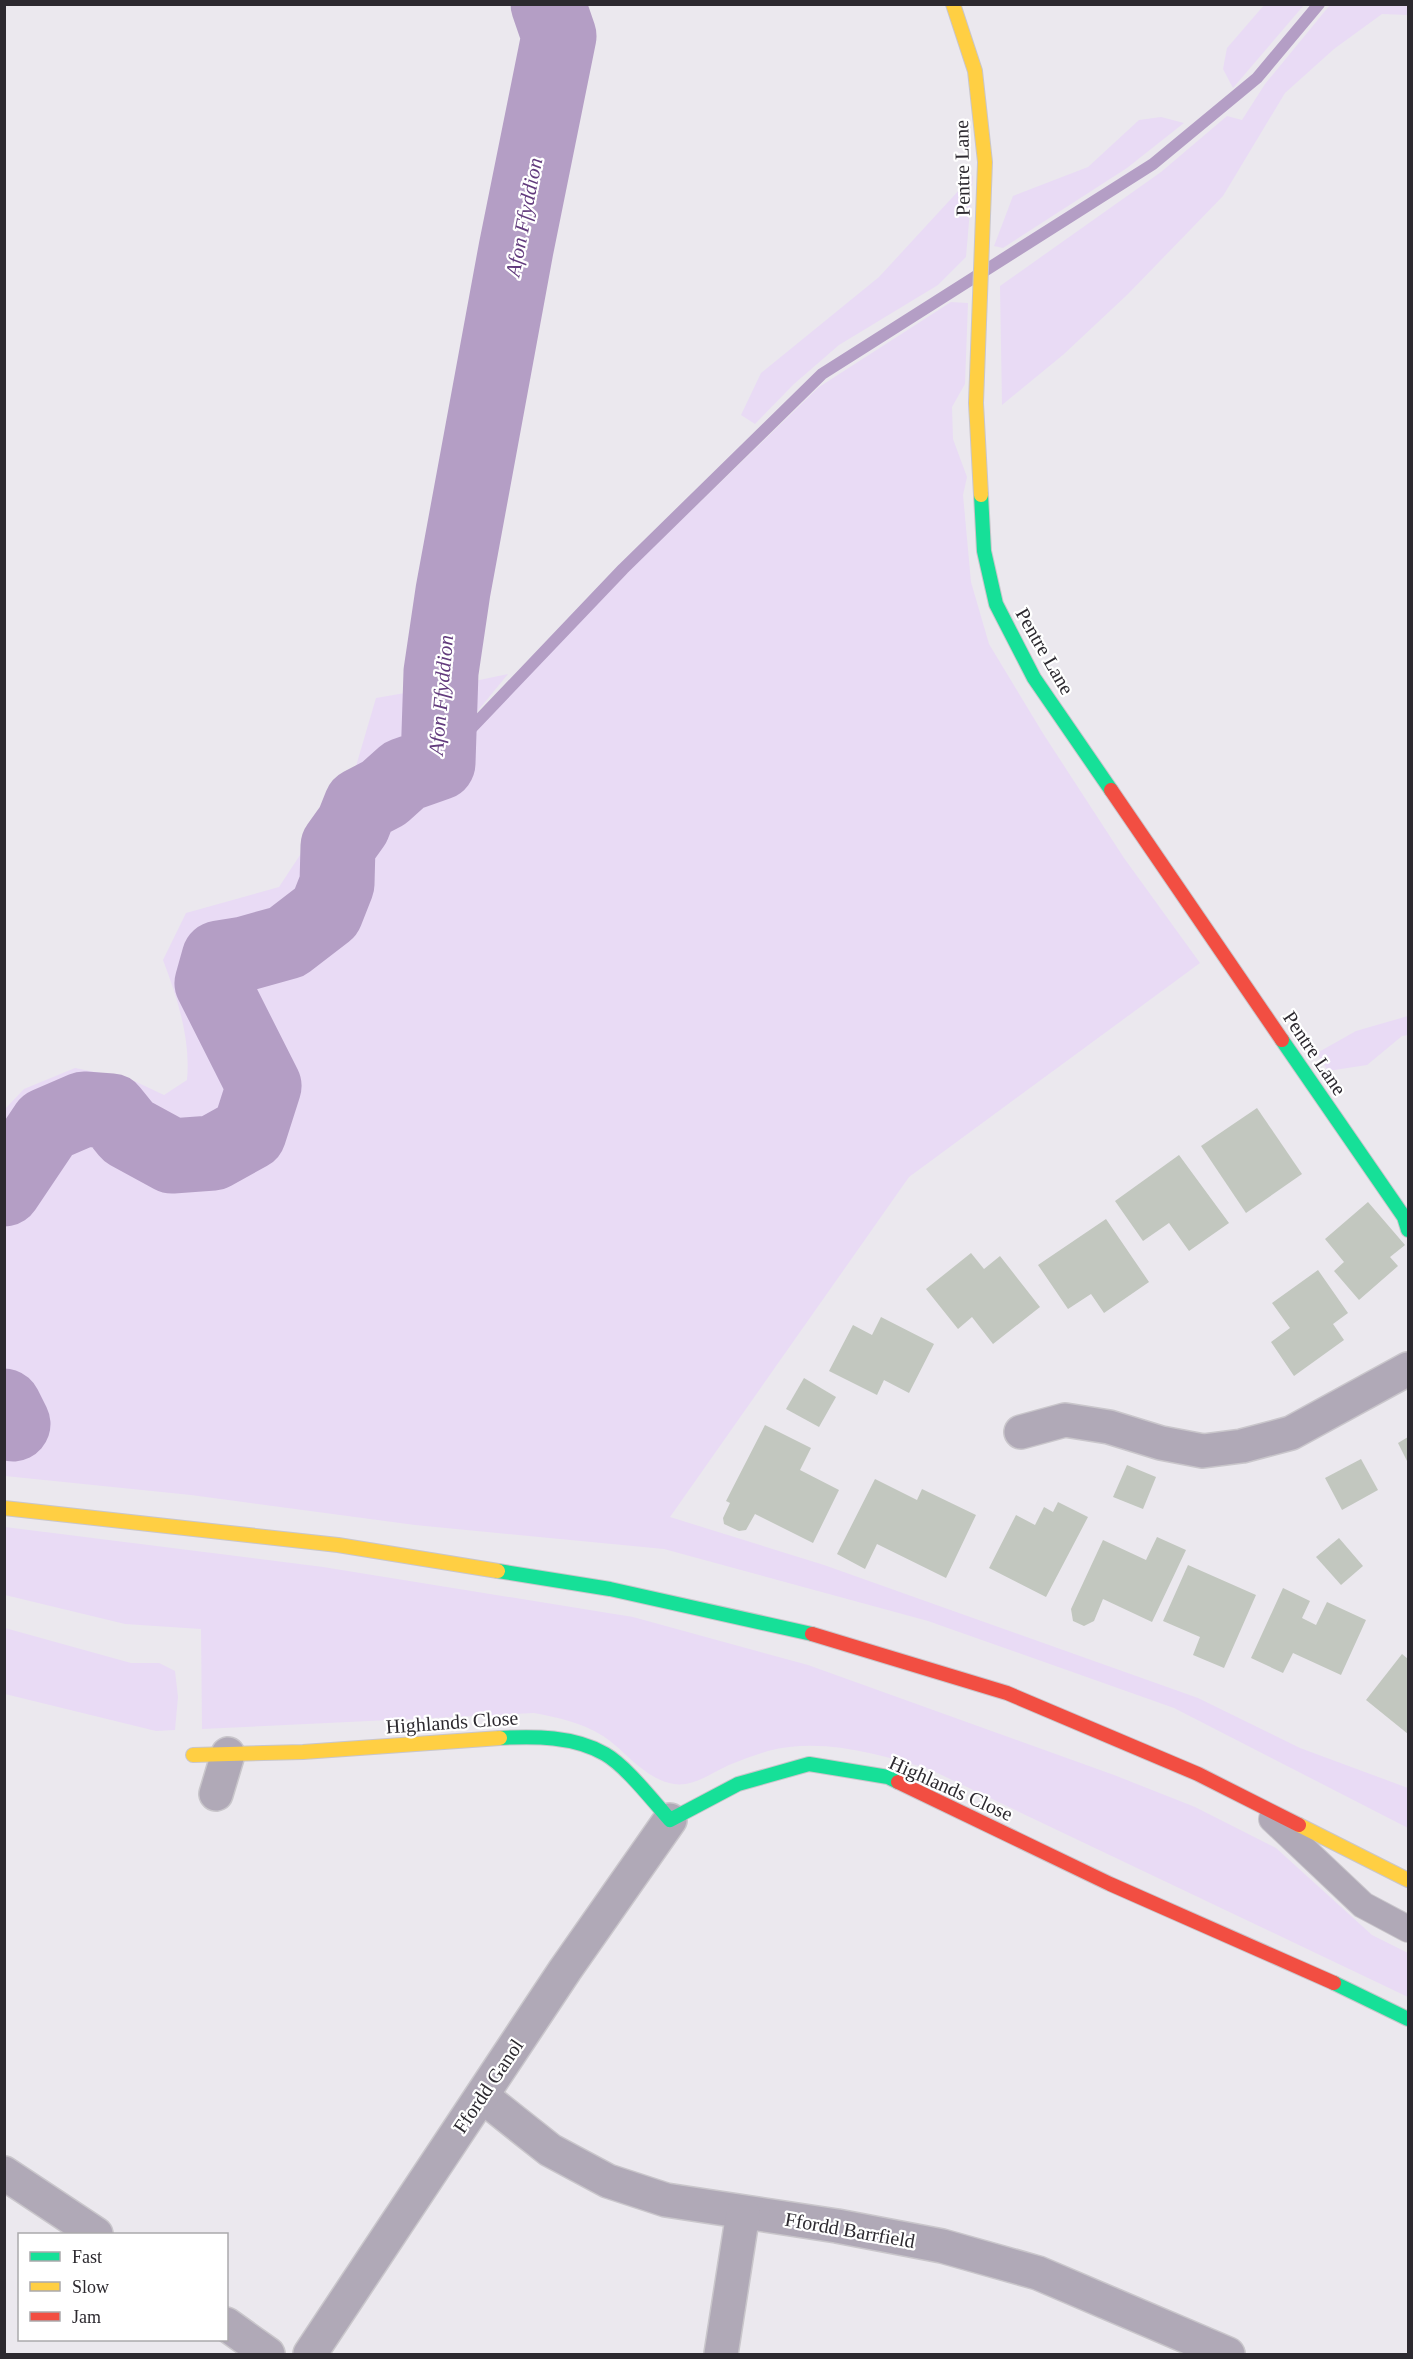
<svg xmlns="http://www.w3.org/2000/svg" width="1413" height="2359" viewBox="0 0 1413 2359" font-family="'Times New Roman',serif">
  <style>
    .green { fill: #e9dbf5 }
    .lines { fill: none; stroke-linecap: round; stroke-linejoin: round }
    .stream { stroke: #b49ec5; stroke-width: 12 }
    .river { stroke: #b49ec5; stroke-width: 75 }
    .building { fill: #c2c7bf }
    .lane-casing { stroke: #c9c6cb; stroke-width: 28 }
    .street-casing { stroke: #c9c6cb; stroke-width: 36 }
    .fast-casing { stroke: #c9c6cb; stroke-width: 16 }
    .slow-casing { stroke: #c9c6cb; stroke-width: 16 }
    .jam-casing { stroke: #c9c6cb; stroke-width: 16 }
    .lane { stroke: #b0a9b7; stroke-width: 26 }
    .street { stroke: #b0a9b7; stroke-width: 33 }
    .fast { stroke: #16e098; stroke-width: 14 }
    .slow { stroke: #ffcf43; stroke-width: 14 }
    .jam { stroke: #f24e42; stroke-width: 14 }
    .labels { text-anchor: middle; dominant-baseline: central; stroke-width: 4.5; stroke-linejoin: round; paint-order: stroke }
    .street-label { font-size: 20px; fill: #2c292f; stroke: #fff }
    .water-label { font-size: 21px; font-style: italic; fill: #623b7d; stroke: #fff }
  </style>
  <rect width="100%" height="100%" fill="#ebe8ee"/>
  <!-- green -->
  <g class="green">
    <path d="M1265 4 1304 5 1233 88 1223 69 1227 48Z"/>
    <path d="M1330 5H1408V15L1382 14 1334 49 1285 93 1223 196 1128 294 1064 354 1002 405 1000 286 1161 172 1227 116 1242 120 1265 84Z"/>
    <path d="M1161 117 1184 123 1127 168 1003 248 994 246 1013 196 1088 167 1139 120Z"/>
    <path d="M973 175 966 257 938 285 839 345 794 384 755 424 741 415 761 373 879 277Z"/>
    <path d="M951 302 968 303 965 384 952 407 953 439 967 477 963 495 971 582 989 644 1044 735 1124 858 1200 963 909 1177 670 1517 824 1565 1198 1698 1300 1748 1408 1788V1828L1174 1708 928 1621 664 1549 415 1525 191 1495 5 1476V1421L27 1426 5 1380V1199L36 1158 91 1117 107 1120 143 1151 177 1165 223 1163 259 1141 271 1088 255 1051 219 982 222 964 296 947 326 920 342 897 351 862 352 841 368 813 402 787 443 765 636 564 819 387Z"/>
    <path d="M508 674 452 742 451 686Z"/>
    <path d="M434 688 430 747 413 751 397 766 388 779 351 799 349 807 329 837 321 894 311 908 290 925 265 932 217 952 211 965 207 989 251 1097 243 1128 217 1144 196 1148 166 1145 132 1115 104 1100 75 1103 42 1120 15 1156 5 1158V1109L24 1089 75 1068 130 1079 164 1095 187 1080C191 1039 177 997 163 960L186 913 279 887 354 773 376 698Z"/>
    <path d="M1408 1016V1035L1402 1036 1367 1065 1328 1071 1317 1053 1356 1031Z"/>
    <path d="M5 1527 323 1567 633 1617 808 1665 1114 1775 1195 1807 1276 1848 1372 1935 1408 1953V1997L929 1769C877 1754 822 1737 768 1751 755 1755 741 1760 729 1765 711 1773 694 1787 674 1784 644 1779 626 1751 603 1736 581 1722 559 1718 534 1713L202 1729 201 1629 125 1624 5 1595Z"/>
    <path d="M5 1628 131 1663H159L175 1671 178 1697 175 1730 156 1731 5 1694Z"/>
  </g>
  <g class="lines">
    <!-- stream -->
    <path class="stream" d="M438 763 623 569 822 374 1153 164 1257 78 1319 4"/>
    <!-- river -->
    <g class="river">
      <path d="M4 1189 47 1125 84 1109 111 1111 128 1132 172 1156 213 1153 249 1133 264 1086 212 983 219 958 244 954 287 942 326 912 337 884 338 846 353 825 361 805 384 793 404 775 438 763 441 672 453 591 516 249 559 36 548 4"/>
      <path d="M4 1406 13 1424"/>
    </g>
  </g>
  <!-- building -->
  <g class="building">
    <path d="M1257 1108 1302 1174 1246 1213 1201 1146Z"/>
    <path d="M1179 1155 1229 1223 1189 1251 1169 1223 1143 1241 1115 1201Z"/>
    <path d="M1368 1202 1405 1245 1390 1257 1398 1266 1359 1300 1334 1271 1344 1262 1325 1239Z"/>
    <path d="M1106 1219 1149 1282 1104 1313 1091 1294 1068 1309 1038 1265Z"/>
    <path d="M971 1253 984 1269 1000 1256 1040 1307 993 1344 972 1317 958 1329 926 1289Z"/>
    <path d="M1318 1270 1348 1313 1333 1324 1344 1340 1294 1376 1271 1342 1290 1328 1272 1303Z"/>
    <path d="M881 1317 934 1344 909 1393 884 1380 877 1395 829 1371 853 1325 872 1335Z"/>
    <path d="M804 1378 836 1397 819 1427 786 1409Z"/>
    <path d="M765 1425 811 1448 800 1470 839 1490 813 1543 755 1514 746 1530 739 1531 724 1524 723 1518 730 1503 726 1501Z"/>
    <path d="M1408 1437V1463L1398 1443Z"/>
    <path d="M1361 1459 1378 1490 1342 1510 1325 1478Z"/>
    <path d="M1127 1465 1156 1477 1143 1509 1113 1497Z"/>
    <path d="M875 1479 917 1500 922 1489 976 1515 946 1578 877 1544 865 1569 837 1554Z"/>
    <path d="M1058 1502 1088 1517 1046 1597 989 1568 1016 1515 1035 1525 1044 1507 1053 1512Z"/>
    <path d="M1157 1537 1186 1550 1152 1622 1103 1599 1094 1621 1084 1626 1073 1621 1071 1609 1103 1540 1146 1560Z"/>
    <path d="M1339 1538 1363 1566 1341 1585 1316 1557Z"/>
    <path d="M1188 1565 1256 1595 1224 1668 1193 1655 1200 1637 1163 1621Z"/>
    <path d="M1283 1588 1310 1601 1302 1618 1316 1625 1327 1602 1366 1620 1341 1675 1293 1653 1283 1673 1251 1658Z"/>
    <path d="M1402 1654 1408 1659V1734L1366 1700Z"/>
  </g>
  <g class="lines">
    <!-- lane casing -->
    <g class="lane-casing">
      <path id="lane" d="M1272 1819 1363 1905 1408 1929"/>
    </g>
    <!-- street casing -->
    <g class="street-casing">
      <g id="street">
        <path d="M1021 1432 1065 1420 1109 1427 1161 1443 1203 1451 1242 1446 1291 1433 1408 1369"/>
        <path d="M216 1794 228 1754"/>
        <path d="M482 2096 550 2150 608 2181 666 2200 837 2226 942 2246 1038 2273 1228 2354"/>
        <path d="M4 2173 96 2234"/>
        <path d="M226 2324 268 2354"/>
        <path d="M310 2354 565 1970 670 1820"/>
        <path d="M721 2354 743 2213"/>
      </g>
    </g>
    <!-- fast casing -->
    <g class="fast-casing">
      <g id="fast">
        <path d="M981 495 984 551 996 604 1034 678 1111 790"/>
        <path d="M1282 1040 1404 1217 1408 1230"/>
        <path d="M498 1571 610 1589 812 1634"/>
        <path d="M500 1738C534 1736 574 1736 605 1754 626 1766 653 1801 670 1820L738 1784 809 1764 888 1777 898 1782"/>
        <path d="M1334 1983 1408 2019"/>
      </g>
    </g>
    <!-- slow casing -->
    <g class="slow-casing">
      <g id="slow">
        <path d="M953 4 975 71 985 162 976 403 981 495"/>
        <path d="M4 1508 338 1545 498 1571"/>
        <path d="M193 1755 303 1752 500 1738"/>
        <path d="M1299 1825 1408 1880"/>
      </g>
    </g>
    <!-- jam casing -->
    <g class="jam-casing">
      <g id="jam">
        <path d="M1111 790 1282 1040"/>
        <path d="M812 1634 1007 1693 1198 1774 1299 1825"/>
        <path d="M898 1782 1110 1884 1334 1983"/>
      </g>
    </g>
    <!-- lane -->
    <use href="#lane" class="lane"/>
    <!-- street -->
    <use href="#street" class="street"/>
    <!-- fast -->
    <use href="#fast" class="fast"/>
    <!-- slow -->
    <use href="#slow" class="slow"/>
    <!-- jam -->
    <use href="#jam" class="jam"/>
  </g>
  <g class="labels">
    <!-- street labels -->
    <g class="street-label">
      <text transform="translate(962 168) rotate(-91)">Pentre Lane</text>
      <text transform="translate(1045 651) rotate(60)">Pentre Lane</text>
      <text transform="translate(1315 1053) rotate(56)">Pentre Lane</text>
      <text transform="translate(452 1722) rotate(-4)">Highlands Close</text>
      <text transform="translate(951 1788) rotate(24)">Highlands Close</text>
      <text transform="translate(488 2086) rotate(-56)">Ffordd Ganol</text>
      <text transform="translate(850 2230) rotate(10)">Ffordd Barrfield</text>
    </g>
    <!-- water labels -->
    <g class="water-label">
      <text transform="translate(524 217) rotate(-79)">Afon Ffyddion</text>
      <text transform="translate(441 695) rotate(-85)">Afon Ffyddion</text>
    </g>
  </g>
  <!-- border -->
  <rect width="1413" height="2359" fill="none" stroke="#2c292f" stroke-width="12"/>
  <!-- legend -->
  <rect x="18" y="2233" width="210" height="108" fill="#ffffff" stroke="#aba9ac" stroke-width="1.5"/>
  <rect x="30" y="2252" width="30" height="9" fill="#16e098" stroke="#aba9ac" stroke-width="1.5"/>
  <text x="72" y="2263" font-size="18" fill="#2c292f">Fast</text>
  <rect x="30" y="2282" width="30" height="9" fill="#ffcf43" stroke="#aba9ac" stroke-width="1.5"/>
  <text x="72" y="2293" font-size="18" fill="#2c292f">Slow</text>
  <rect x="30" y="2312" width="30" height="9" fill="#f24e42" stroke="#aba9ac" stroke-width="1.5"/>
  <text x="72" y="2323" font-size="18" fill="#2c292f">Jam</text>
</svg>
